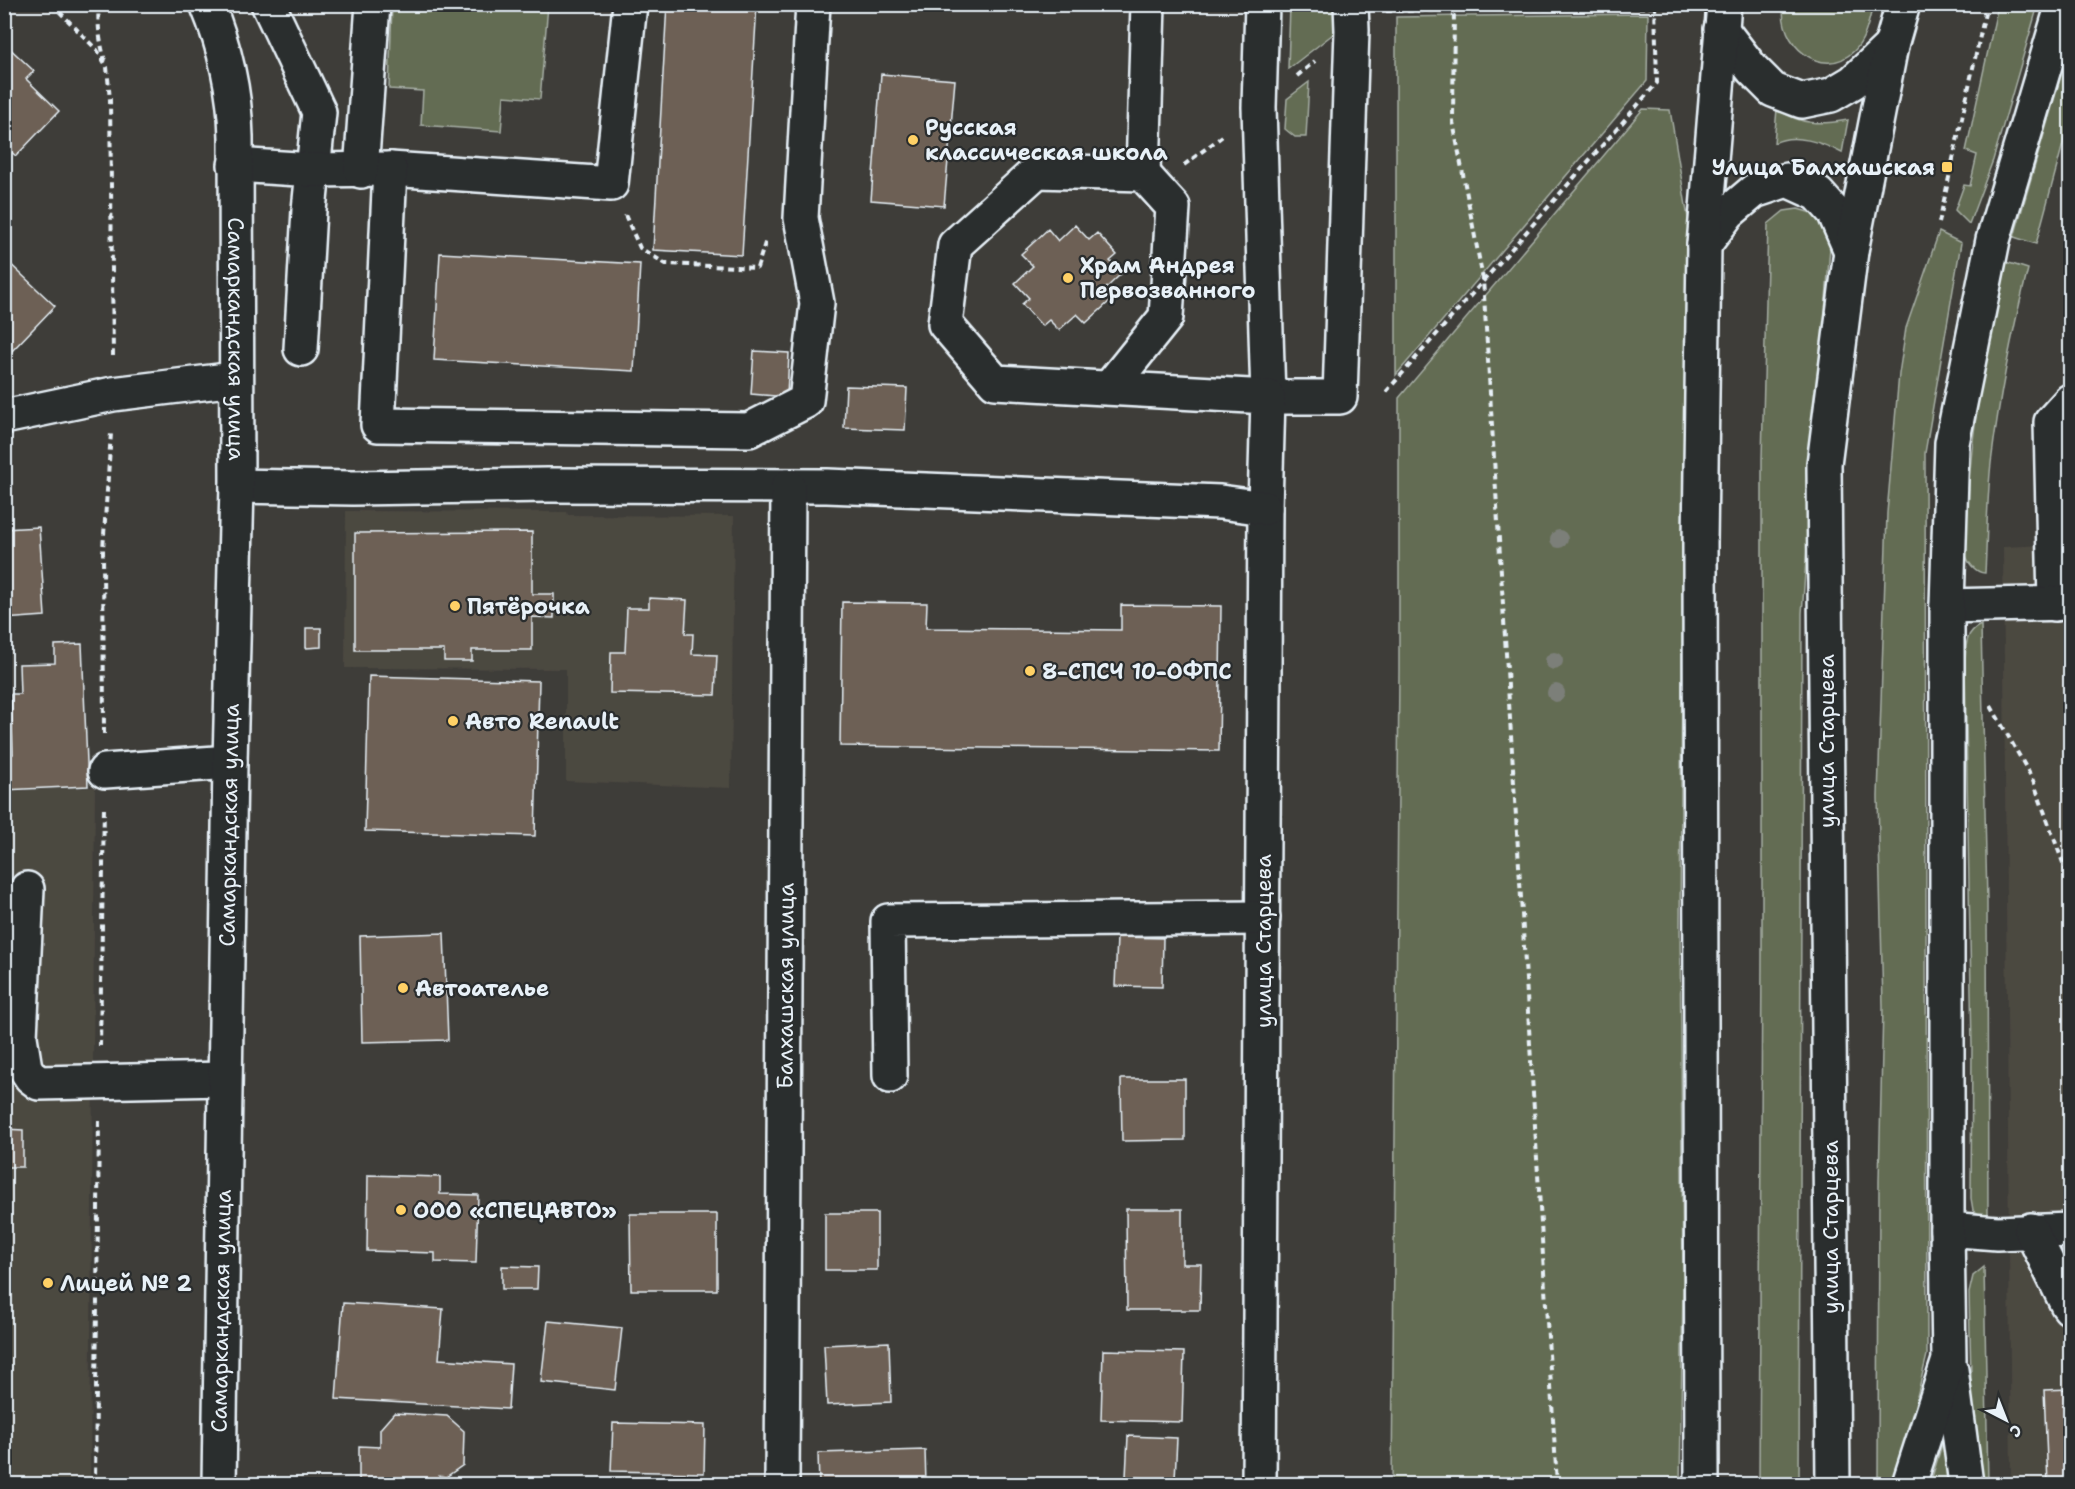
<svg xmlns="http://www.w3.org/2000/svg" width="2075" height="1489" viewBox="0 0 2075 1489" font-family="'Shantell Sans',sans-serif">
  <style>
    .built { fill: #4c4841 }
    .green { fill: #646c52; stroke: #a6aea5; stroke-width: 1.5 }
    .building { fill: #6d6154; stroke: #e8f1f8; stroke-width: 1.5 }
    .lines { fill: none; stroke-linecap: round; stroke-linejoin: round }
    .minor-casing { stroke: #e8f1f8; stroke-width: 38 }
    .major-casing { stroke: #e8f1f8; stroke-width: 38 }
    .path { stroke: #e8f1f8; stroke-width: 4; stroke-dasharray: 6 4.5; stroke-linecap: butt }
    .minor { stroke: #2a2d2e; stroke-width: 33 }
    .major { stroke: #2a2d2e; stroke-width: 33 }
    .tree { fill: #7b7f79 }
    .poi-dot { fill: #ffd166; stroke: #2a2d2e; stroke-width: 2 }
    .labels { text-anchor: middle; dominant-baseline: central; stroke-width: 4.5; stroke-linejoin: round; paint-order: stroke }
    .poi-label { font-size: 22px; font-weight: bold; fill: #e8f1f8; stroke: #2a2d2e; text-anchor: start }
    .street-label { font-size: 22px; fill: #e8f1f8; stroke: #2a2d2e }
  </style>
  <rect width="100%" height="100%" fill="#3e3d39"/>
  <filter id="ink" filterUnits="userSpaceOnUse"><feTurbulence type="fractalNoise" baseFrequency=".0167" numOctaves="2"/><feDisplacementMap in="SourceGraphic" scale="12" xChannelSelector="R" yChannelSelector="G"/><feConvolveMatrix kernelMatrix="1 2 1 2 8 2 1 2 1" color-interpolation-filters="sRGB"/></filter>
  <g filter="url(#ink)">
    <!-- built -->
    <g class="built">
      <path d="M346 511 567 512 568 515 734 516 731 788 566 781V669L345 668Z"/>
      <path d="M2070 544V1484H2011L2003 547Z"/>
      <path d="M95 787 90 1484H5L4 791Z"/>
    </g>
    <!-- green -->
    <g class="green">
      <path d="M392 5H548L540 99 504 96 501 131 421 125 423 91 389 89Z"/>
      <path d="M1290 5H1337V31L1288 69Z"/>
      <path d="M1784 5V4L1873 5C1869 20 1866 39 1854 51 1822 82 1777 43 1784 5Z"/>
      <path d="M1998 5H2038L1993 160 1969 224 1955 210 1964 185 1970 186 1977 155 1966 151Z"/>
      <path d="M1648 14 1647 81 1396 375V17Z"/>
      <path d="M2070 45V118L2036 244 2014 237Z"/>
      <path d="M1309 82 1306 137H1295L1285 129 1287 99Z"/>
      <path d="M1643 109 1670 110 1690 230 1683 532 1680 928 1683 1285 1680 1484H1392L1399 671V398Z"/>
      <path d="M1777 109C1802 125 1819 125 1848 120L1842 153C1823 143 1794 132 1774 143Z"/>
      <path d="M1798 209 1815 214 1831 234 1802 613 1799 1484H1759L1762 956V458L1768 224 1784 211Z"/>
      <path d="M1939 232 1961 243 1925 453 1927 1355 1896 1484H1878L1879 1181 1883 1007 1878 797 1887 513 1899 374 1906 328Z"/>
      <path d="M2006 262 2028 269C2012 332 1999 398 1991 463 1987 499 1987 536 1985 573 1976 573 1968 563 1966 555 1963 541 1967 523 1968 509 1970 426 1988 344 2006 262Z"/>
      <path d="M1981 625 1987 902 1988 1220 1973 1210 1971 1198 1972 1047 1965 664C1966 648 1964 632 1981 625Z"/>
      <path d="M1984 1267 1988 1484H1977L1972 1417 1969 1293 1973 1276Z"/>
      <path d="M1947 1428 1951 1484H1930Z"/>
    </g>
    <!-- building -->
    <g class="building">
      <path d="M667 4H757L742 255 653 250Z"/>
      <path d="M4 43 34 71 26 79 59 111 16 156 4 146Z"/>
      <path d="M881 74 955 80 944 206 871 200Z"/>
      <path d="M1075 225 1089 240 1097 233 1117 255 1110 261 1121 274 1103 291 1111 300 1086 323 1077 314 1059 330 1049 320 1042 326 1022 304 1029 298 1015 283 1033 266 1021 254 1048 229 1058 241Z"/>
      <path d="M440 253 640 264 634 371 434 360Z"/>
      <path d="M4 258 55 306 10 353 4 348Z"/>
      <path d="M754 351 789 353 787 397 751 394Z"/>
      <path d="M846 386 907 388 905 430 844 428Z"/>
      <path d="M39 527 45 616 4 619V529Z"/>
      <path d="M532 532V594H554V618L532 617V650H472V661H444V650H355V533Z"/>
      <path d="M649 598 687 600 685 634H693L692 654 717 655 715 695 610 693 611 652H625L627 608H649Z"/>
      <path d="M842 602 927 603 926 628 1121 630V605L1221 606 1219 751 840 746Z"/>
      <path d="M306 628H321V647L306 648Z"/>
      <path d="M82 644 88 786 4 790V754H13L11 694H20L19 664 55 663V645Z"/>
      <path d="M369 676 539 681 535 836 365 831Z"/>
      <path d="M444 933 448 1040 362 1042 360 936Z"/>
      <path d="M1117 937 1163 938 1162 987 1115 986Z"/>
      <path d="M1121 1079H1185V1140L1122 1141Z"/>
      <path d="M4 1129 23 1130V1167H4Z"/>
      <path d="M368 1175 440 1177V1194L478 1195 476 1263 435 1262V1253L367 1251Z"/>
      <path d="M1126 1209H1182V1264H1201L1200 1310H1127Z"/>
      <rect x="825" y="1213" width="52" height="57"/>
      <path d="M630 1214H717V1290H631Z"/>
      <path d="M502 1266 538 1267 537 1289H502Z"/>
      <path d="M343 1303 443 1309 439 1359 511 1364 508 1409 336 1399Z"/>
      <path d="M548 1321 622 1328 615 1390 541 1382Z"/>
      <path d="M889 1342 891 1402 827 1405 824 1345Z"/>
      <path d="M1103 1350 1184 1352 1182 1422 1101 1420Z"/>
      <path d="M2070 1389V1484H2048L2044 1390Z"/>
      <path d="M394 1413 447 1416 464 1431 463 1465 446 1477 439 1476V1484H359V1446L380 1447V1429Z"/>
      <path d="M613 1423 705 1425 704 1473 611 1471Z"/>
      <path d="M1128 1436 1177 1438 1175 1479 1126 1477Z"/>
      <path d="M925 1450 926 1484H819L818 1453Z"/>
    </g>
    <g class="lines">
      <!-- minor casing -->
      <g class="minor-casing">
        <g id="minor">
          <path d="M268 4 319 112 309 210 301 349"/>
          <path d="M1262 4 1259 107 1268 397H1340L1352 30 1351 4"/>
          <path d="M235 165 313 170 390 169 611 184 630 4"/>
          <path d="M390 169 378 425 749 430 806 401 817 303 801 218 813 4"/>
          <path d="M361 171 373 4"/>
          <path d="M1143 174 1148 4"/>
          <path d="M1109 388 1166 317 1173 207 1143 174 1037 171 955 245 945 324 995 382 1268 397 1265 508 1259 1484"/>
          <path d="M4 417 113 394 235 379"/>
          <path d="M237 486 353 488 548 485 827 486 1220 502 1265 508"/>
          <path d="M2055 604 2051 422 2070 401"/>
          <path d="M1947 606 2070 603"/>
          <path d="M105 771 230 762"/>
          <path d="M27 889 20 1037 25 1068 31 1077 39 1083 224 1079"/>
          <path d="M890 1076 888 921 1263 918"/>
          <path d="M1947 1229 1997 1233 2070 1230"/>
          <path d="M2031 1230 2067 1304 2070 1308"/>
          <path d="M1951 1370 1966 1484"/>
          <path id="s1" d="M782 1484 788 486"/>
          <path d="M1909 1484 1949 1360 1947 1229V606L1952 443 1993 240 2063 4"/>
        </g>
      </g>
      <!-- major casing -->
      <g class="major-casing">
        <g id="major">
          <path id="s2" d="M207 4C225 47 235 90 236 137L237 486 230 762 219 1484"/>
          <path d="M1721 29 1752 69 1773 90 1802 101 1831 95 1853 82 1891 46"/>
          <path d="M1704 245 1728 213 1754 191 1787 180 1818 194 1834 212 1851 251"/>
          <path d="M1702 1484 1700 543 1704 245 1724 4"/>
          <path d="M1833 1484 1824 464 1851 251 1891 46 1903 4"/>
        </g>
      </g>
      <!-- path -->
      <g class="path">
        <path d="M52 4 97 50 107 67 110 100 113 356"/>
        <path d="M99 4C97 24 100 42 105 61"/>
        <path d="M1454 4 1453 122 1483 279 1557 1484"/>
        <path d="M1386 11 1654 7"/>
        <path d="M1297 76 1315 61"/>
        <path d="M1184 165 1224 135"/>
        <path d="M625 215 640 248 666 264 757 268 766 240"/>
        <path d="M1939 223 1987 4"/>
        <path d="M1386 392 1657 83 1655 6"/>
        <path d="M1991 706 2032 778 2070 882"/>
        <path d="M104 734 103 549 111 433"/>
        <path d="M100 1046 104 807"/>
        <path d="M95 1484 99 1119"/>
      </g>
      <!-- minor -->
      <use href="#minor" class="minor"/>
      <!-- major -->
      <use href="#major" class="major"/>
    </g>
    <!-- trees -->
    <g class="tree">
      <circle cx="1559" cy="539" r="9"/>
      <circle cx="1554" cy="661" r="9"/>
      <circle cx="1556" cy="693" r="9"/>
    </g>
  </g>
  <!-- markers -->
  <g class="poi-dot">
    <circle cx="913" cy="140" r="6"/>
    <rect x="1941" y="161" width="12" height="12" rx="3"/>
    <circle cx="1068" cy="278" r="6"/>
    <circle cx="455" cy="606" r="6"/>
    <circle cx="1030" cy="671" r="6"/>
    <circle cx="453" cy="721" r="6"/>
    <circle cx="403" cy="988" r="6"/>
    <circle cx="401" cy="1210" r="6"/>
    <circle cx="48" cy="1283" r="6"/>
  </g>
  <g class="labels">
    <!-- poi labels -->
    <g class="poi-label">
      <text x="925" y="127">Русская<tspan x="925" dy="25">классическая школа</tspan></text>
      <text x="1935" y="167" text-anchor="end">Улица Балхашская</text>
      <text x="1080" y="265">Храм Андрея<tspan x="1080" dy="25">Первозванного</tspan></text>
      <text x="467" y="606">Пятёрочка</text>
      <text x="1042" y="671">8-СПСЧ 10-ОФПС</text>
      <text x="465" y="721">Авто Renault</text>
      <text x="415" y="988">Автоателье</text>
      <text x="413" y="1210">ООО «СПЕЦАВТО»</text>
      <text x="60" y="1283">Лицей № 2</text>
    </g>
    <!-- street labels -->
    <g class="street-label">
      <text stroke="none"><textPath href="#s2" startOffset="339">Самаркандская улица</textPath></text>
      <text transform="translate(1826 741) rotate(-90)">улица Старцева</text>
      <text transform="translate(229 825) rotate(-89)">Самаркандская улица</text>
      <text transform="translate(1263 941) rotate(-90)">улица Старцева</text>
      <text stroke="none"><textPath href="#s1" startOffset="498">Балхашская улица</textPath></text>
      <text transform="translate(1830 1227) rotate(-90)">улица Старцева</text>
      <text transform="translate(221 1311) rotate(-89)">Самаркандская улица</text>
    </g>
  </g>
  <!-- margin -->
  <rect width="2075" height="1489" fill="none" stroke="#2a2d2e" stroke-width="24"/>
  <rect x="12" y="12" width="2051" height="1465" fill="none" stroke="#e8f1f8" stroke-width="2" filter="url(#ink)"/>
  <!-- north arrow -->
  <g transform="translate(2006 1420) rotate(138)" stroke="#2a2d2e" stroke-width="4.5" paint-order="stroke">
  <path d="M0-4.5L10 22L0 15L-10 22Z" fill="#e8f1f8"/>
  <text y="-9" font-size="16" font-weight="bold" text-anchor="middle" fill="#e8f1f8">С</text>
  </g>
</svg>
